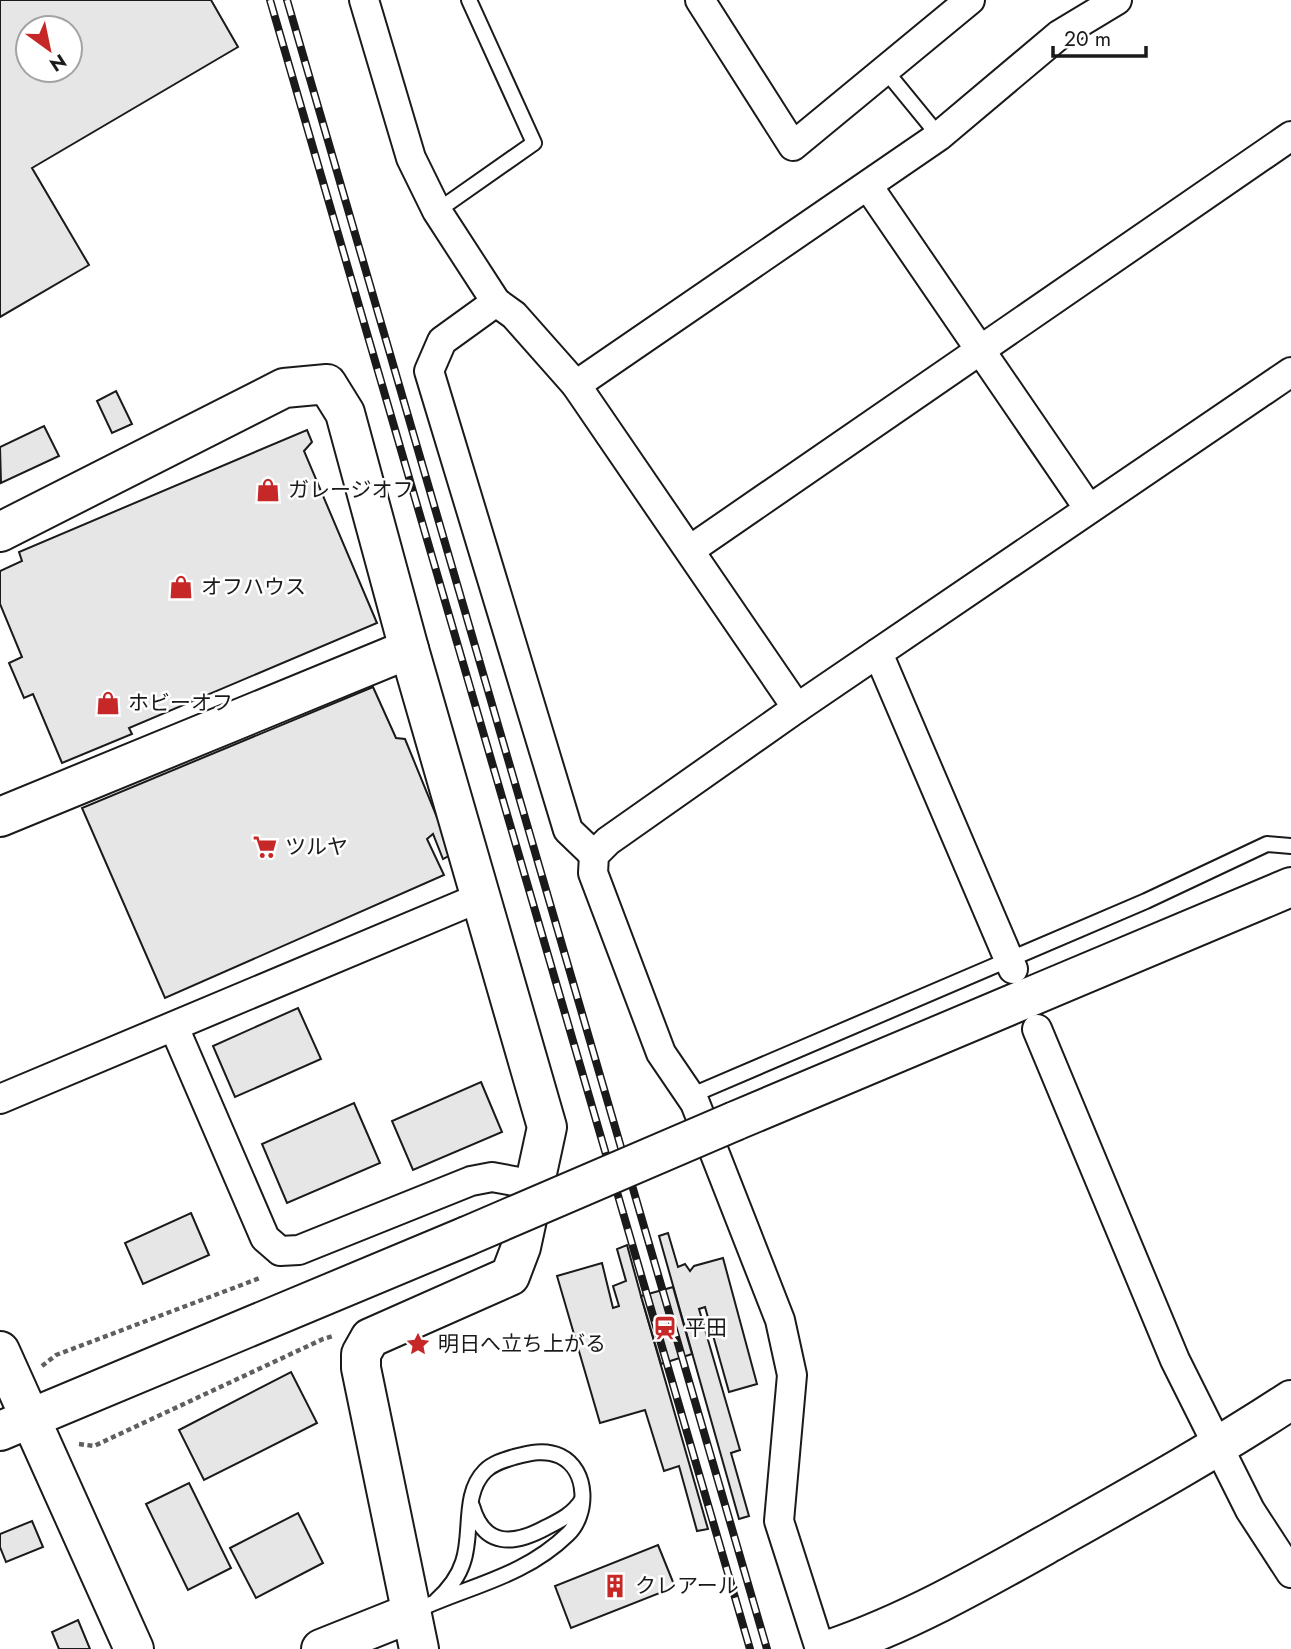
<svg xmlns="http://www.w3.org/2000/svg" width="1291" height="1649" viewBox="0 0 1291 1649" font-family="Jost,'Noto Sans JP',sans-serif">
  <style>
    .building { fill: #e6e6e6; stroke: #1a1a1a; stroke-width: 2; fill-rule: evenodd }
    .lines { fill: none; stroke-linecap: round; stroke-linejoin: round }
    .lane-casing { stroke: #1a1a1a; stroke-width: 18 }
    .street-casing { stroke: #1a1a1a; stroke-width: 32 }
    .secondary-casing { stroke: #1a1a1a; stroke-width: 42 }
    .path { stroke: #5f5f5f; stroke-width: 4.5; stroke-dasharray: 5 3.5; stroke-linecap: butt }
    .lane { stroke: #fff; stroke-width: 14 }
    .street { stroke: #fff; stroke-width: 28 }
    .secondary { stroke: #fff; stroke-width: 38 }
    .rail-casing { stroke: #1a1a1a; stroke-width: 8 }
    .rail { stroke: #fff; stroke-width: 5; stroke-dasharray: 16; stroke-linecap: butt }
    .secondary-bridge-casing { stroke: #1a1a1a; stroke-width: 42; stroke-linecap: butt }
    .secondary-bridge { stroke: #fff; stroke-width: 38 }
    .labels { text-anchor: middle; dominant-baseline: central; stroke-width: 5; stroke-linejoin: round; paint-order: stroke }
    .poi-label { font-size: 21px; fill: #1a1a1a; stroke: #fff; text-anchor: start }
  </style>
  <rect width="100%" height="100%" fill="#fff"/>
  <!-- building -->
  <g class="building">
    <path d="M0 0H211L238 47 32 168 89 265 0 317ZM28 28H70V70H28Z"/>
    <path d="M116 391 132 424 112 433 97 401Z"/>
    <path d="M44 426 59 456 1 483 0 447Z"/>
    <path d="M307 430 312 442 304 451 377 623 129 728 132 734 62 763 33 694 24 698 9 663 22 657 0 604V571L22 561 19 552Z"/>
    <path d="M373 687 396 738 405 739 452 854 443 859 433 834 427 839 444 875 165 998 82 808Z"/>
    <path d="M298 1008 321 1059 235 1097 213 1046Z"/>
    <path d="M481 1082 502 1132 413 1170 392 1121Z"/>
    <path d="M354 1103 380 1163 287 1203 262 1144Z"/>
    <path d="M191 1213 209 1255 143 1284 125 1243Z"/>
    <path d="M668 1233 678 1267 685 1264 690 1271 694 1266 723 1258 757 1384 729 1392 705 1307 699 1309 740 1450 731 1453 749 1516 739 1519 659 1236Z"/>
    <path d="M627 1245 641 1296 708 1529 697 1531 679 1466 664 1471 645 1410 600 1423 557 1276 602 1263 613 1308 619 1306 613 1286 626 1281 617 1249Z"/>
    <path d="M673 1287 692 1354 661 1364 641 1296Z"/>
    <path d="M291 1372 317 1423 204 1480 179 1430Z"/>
    <path d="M189 1483 231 1568 188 1590 146 1504Z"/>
    <path d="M298 1513 323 1563 256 1598 230 1548Z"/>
    <path d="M32 1521 43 1547 6 1562 0 1547V1534Z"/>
    <path d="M658 1545 675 1587 571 1628 555 1586Z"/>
    <path d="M78 1620 90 1649H59L52 1632Z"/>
  </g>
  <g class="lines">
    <!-- lane casing -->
    <g class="lane-casing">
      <g id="lane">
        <path d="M885 70 939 136"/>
        <path d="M437 211 534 143 469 0"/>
        <path d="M690 1096 1146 901 1267 844 1291 846"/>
        <path d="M472 1506C484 1548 514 1545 547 1527 561 1520 573 1514 582 1500"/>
        <path d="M413 1612C467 1586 523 1578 568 1534 588 1515 589 1470 560 1456 545 1449 529 1453 514 1457 504 1460 493 1463 485 1471 462 1494 473 1534 463 1562 458 1578 448 1590 436 1601"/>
      </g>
    </g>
    <!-- street casing -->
    <g class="street-casing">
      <g id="street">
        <path d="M364 0 411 158 437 211 496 302 514 315 576 385 797 708"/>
        <path d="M700 0 793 146 970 0"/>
        <path d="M868 186 1089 509"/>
        <path d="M496 302 442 341 429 371 568 830 594 855"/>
        <path d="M576 385 939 136 1059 35 1117 0"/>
        <path d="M690 550 1291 136"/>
        <path d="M878 653 1013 969"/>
        <path d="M174 1027 265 1238 280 1251 299 1250 471 1181 492 1177 535 1185"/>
        <path d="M1037 1029 1175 1360 1250 1510 1291 1573"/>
        <path d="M0 1099 481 897"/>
        <path d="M820 1649 779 1521 792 1375 780 1320 695 1103 661 1053 593 873 594 855 608 841 797 708 1291 372"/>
      </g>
    </g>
    <!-- secondary casing -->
    <g class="secondary-casing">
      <g id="secondary">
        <path d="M0 532 284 388 327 384 345 413 409 649 547 1127 521 1247 510 1276 370 1338 361 1354V1368L419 1649"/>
        <path d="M0 817 409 649"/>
        <path d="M735 1121 1291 887"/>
        <path d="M0 1351 134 1649"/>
        <path d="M0 1431 467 1236"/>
        <path d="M321 1649 411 1613"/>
        <path d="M831 1649C910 1622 983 1580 1056 1539 1136 1494 1215 1450 1291 1400"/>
      </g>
    </g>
    <!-- path -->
    <g class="path">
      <path d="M42 1366 56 1355 260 1278"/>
      <path d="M79 1444 94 1446 323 1339 333 1336"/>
    </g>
    <!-- lane -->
    <use href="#lane" class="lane"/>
    <!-- street -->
    <use href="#street" class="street"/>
    <!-- secondary -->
    <use href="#secondary" class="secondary"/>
    <!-- rail casing -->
    <g class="rail-casing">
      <g id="rail">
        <path d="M270 0 750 1649"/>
        <path d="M287 0 767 1649"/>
      </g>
    </g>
    <!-- rail -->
    <use href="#rail" class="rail"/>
    <!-- secondary-bridge casing -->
    <g class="secondary-bridge-casing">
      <path id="secondary-bridge" d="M467 1236 735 1121"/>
    </g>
    <!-- secondary-bridge -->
    <use href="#secondary-bridge" class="secondary-bridge"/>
  </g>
  <!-- icons -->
  <defs>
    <g id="shop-bare" transform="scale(1.89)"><path d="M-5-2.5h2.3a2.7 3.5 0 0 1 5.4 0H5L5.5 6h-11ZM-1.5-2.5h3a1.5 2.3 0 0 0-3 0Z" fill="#c62828" stroke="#fff" stroke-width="2.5" paint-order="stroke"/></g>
    <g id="supermarket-bare" transform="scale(1.89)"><path d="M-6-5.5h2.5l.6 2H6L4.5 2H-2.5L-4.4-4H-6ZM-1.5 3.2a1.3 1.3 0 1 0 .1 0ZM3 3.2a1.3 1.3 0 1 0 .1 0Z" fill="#c62828" stroke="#fff" stroke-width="2.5" paint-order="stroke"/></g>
    <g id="station-bare" transform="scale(1.89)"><path d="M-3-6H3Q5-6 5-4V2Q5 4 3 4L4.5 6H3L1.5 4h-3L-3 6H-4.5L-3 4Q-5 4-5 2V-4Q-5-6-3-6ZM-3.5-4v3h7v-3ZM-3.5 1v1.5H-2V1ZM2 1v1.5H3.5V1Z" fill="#c62828" stroke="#fff" stroke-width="2.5" paint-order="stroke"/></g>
    <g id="sight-bare" transform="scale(1.89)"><path d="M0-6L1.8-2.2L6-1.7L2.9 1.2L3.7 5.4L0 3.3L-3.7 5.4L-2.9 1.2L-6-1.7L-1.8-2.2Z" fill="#c62828" stroke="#fff" stroke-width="2.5" paint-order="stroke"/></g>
    <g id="building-bare" transform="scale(1.89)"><path d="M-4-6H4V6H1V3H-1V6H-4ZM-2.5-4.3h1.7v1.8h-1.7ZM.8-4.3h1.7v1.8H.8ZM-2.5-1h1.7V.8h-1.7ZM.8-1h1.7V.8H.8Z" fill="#c62828" stroke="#fff" stroke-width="2.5" paint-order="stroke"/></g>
  </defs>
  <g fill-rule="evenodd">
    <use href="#shop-bare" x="268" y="490"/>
    <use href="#shop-bare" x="181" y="587"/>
    <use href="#shop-bare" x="108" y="703"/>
    <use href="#supermarket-bare" x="265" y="847"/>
    <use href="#station-bare" x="665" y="1328"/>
    <use href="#sight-bare" x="418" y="1344"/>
    <use href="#building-bare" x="615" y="1586"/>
  </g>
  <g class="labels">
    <!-- poi labels -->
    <g class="poi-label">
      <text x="288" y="490">ガレージオフ</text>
      <text x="201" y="587">オフハウス</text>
      <text x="128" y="703">ホビーオフ</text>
      <text x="285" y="847">ツルヤ</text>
      <text x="685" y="1328">平田</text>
      <text x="438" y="1344">明日へ立ち上がる</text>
      <text x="635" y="1586">クレアール</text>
    </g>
  </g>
  <!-- north arrow -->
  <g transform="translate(49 49) rotate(147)"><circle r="33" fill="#ffffff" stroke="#a3a3a3" stroke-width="2"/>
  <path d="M0-5L12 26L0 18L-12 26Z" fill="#c62828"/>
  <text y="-10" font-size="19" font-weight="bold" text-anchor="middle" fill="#1a1a1a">N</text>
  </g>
  <!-- scale -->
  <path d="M1053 46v10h93v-10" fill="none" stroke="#1a1a1a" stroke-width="3.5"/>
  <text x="1064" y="46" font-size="21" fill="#1a1a1a" stroke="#ffffff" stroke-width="5" paint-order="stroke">20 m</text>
</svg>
